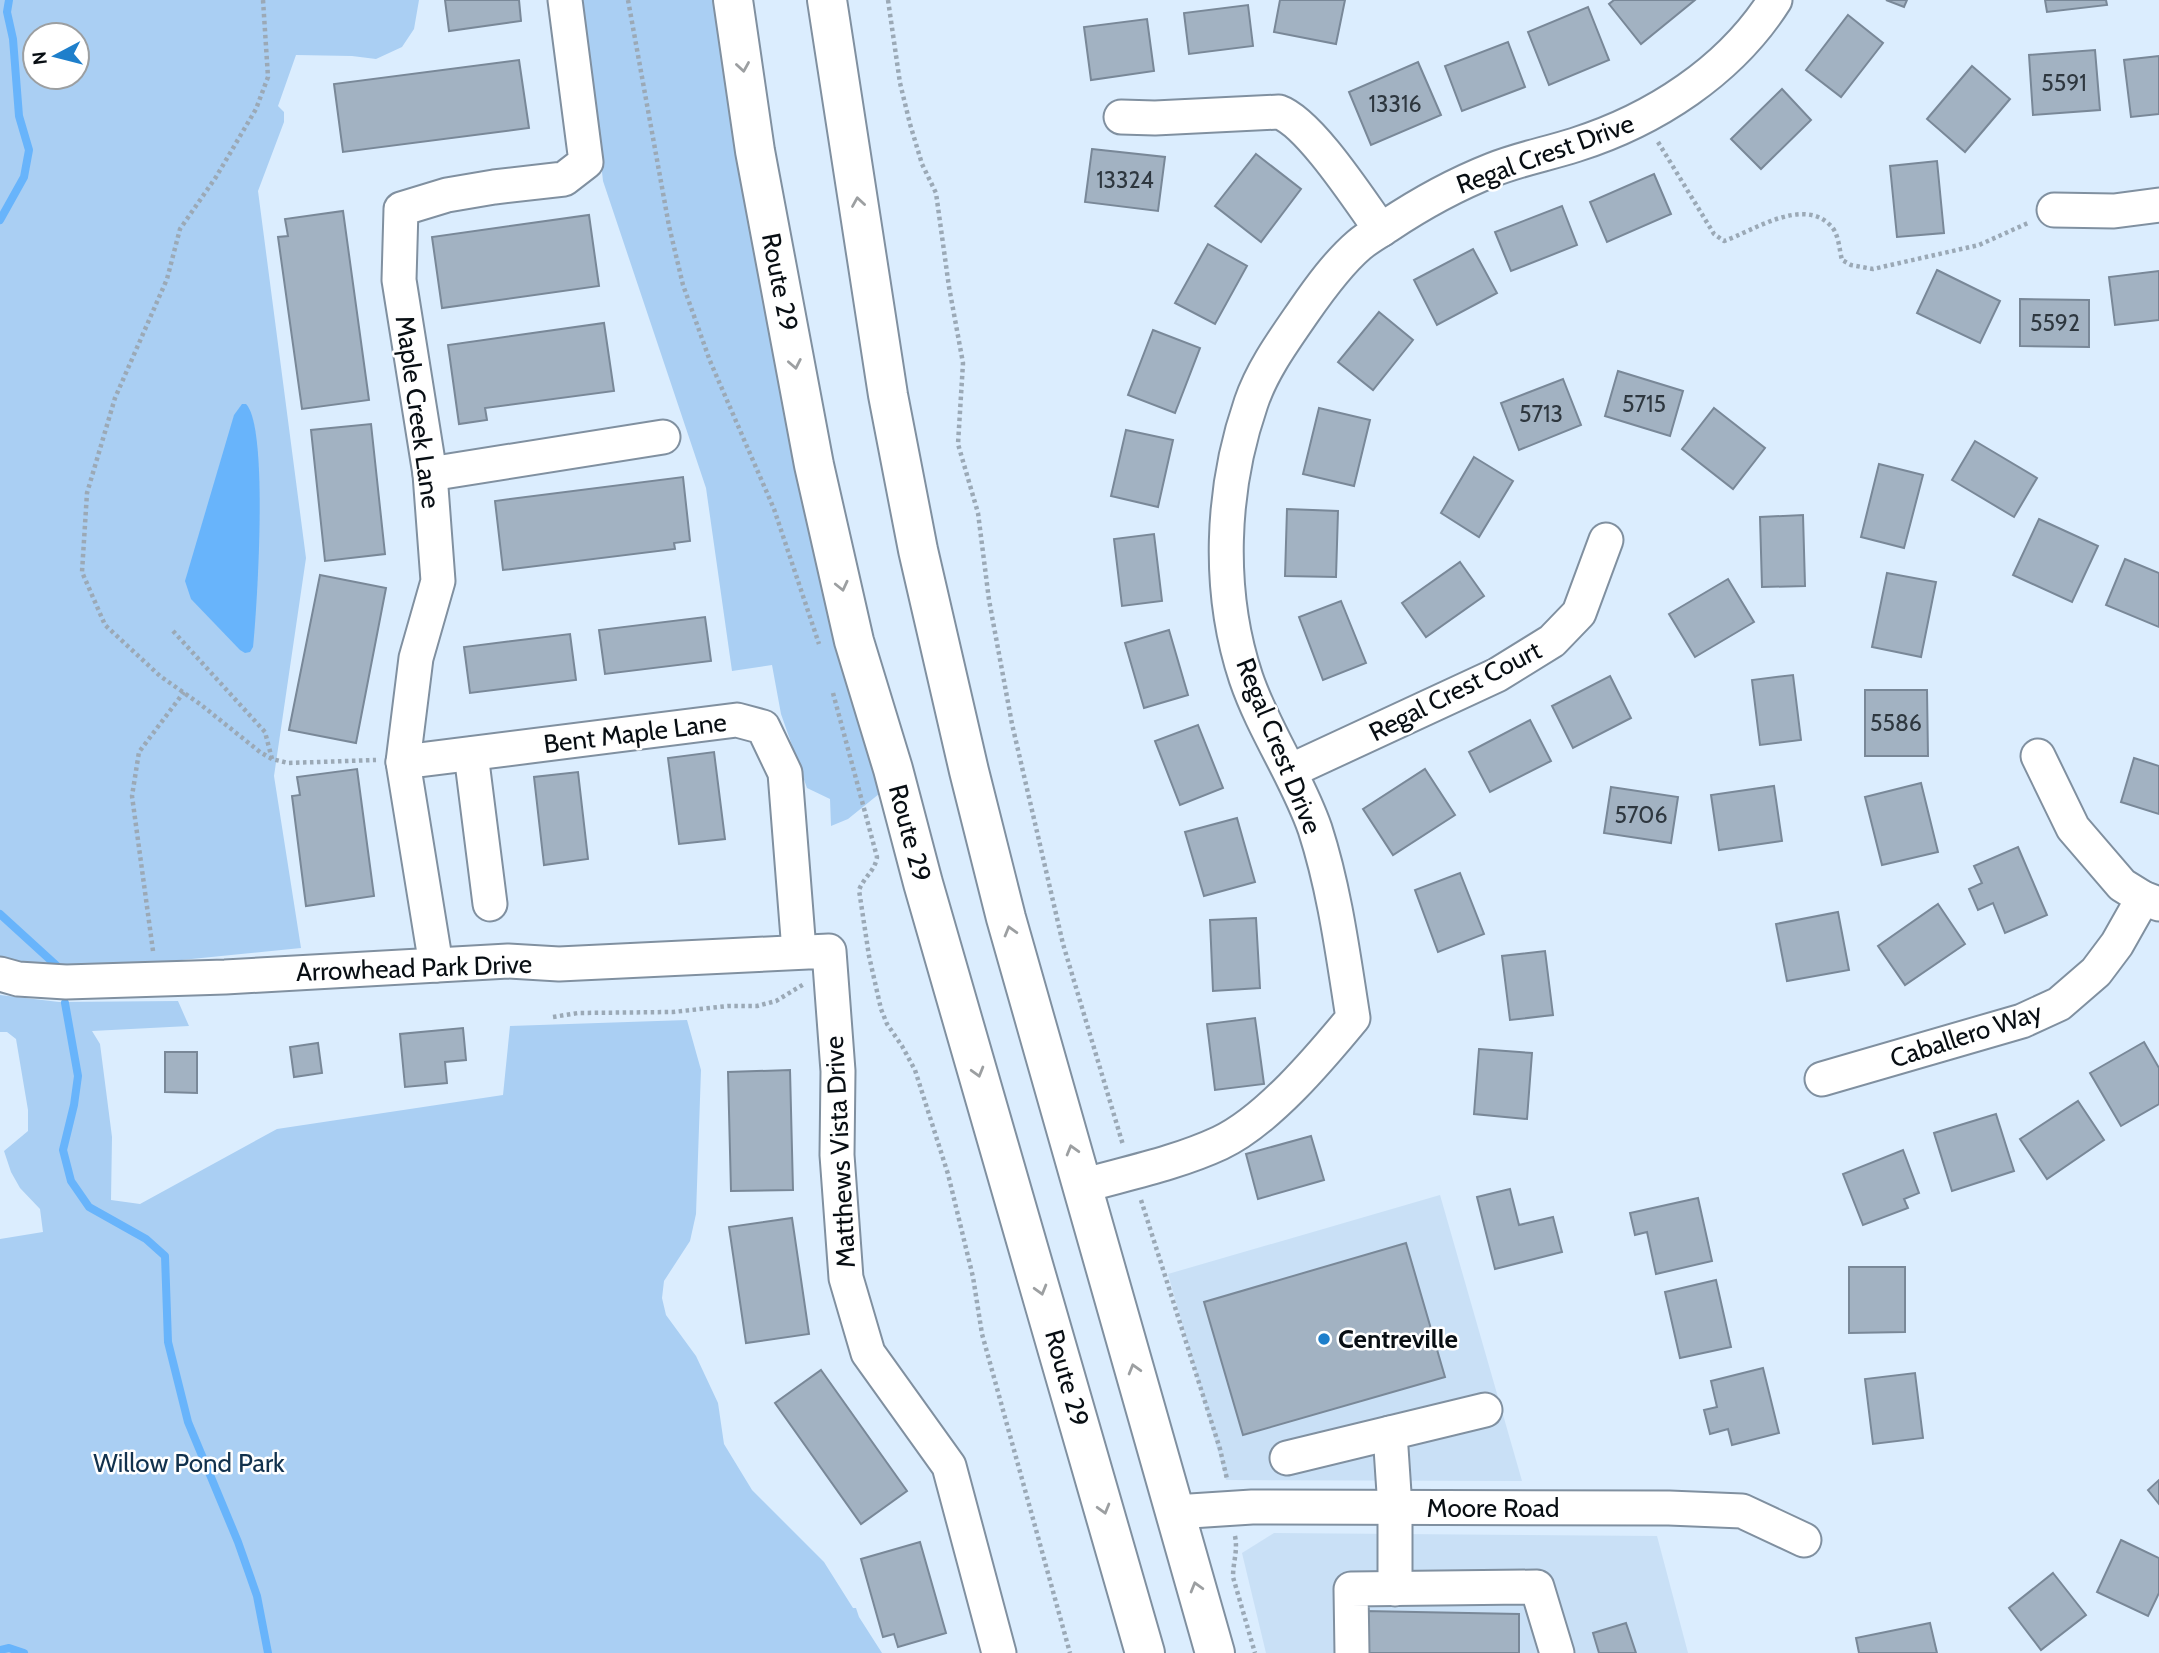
<svg xmlns="http://www.w3.org/2000/svg" width="2159" height="1653" viewBox="0 0 2159 1653" font-family="Cabin,sans-serif">
  <style>
    .built { fill: #c9e0f6 }
    .green { fill: #aacff3; fill-rule: evenodd }
    .water { fill: #68b4fb }
    .lines { fill: none; stroke-linecap: round; stroke-linejoin: round }
    .stream { stroke: #68b4fb; stroke-width: 8 }
    .building { fill: #a2b2c2; stroke: #798898; stroke-width: 2 }
    .minor-casing { stroke: #8090a0; stroke-width: 37 }
    .major-casing { stroke: #8090a0; stroke-width: 42 }
    .path { stroke: #9ba9b6; stroke-width: 4.5; stroke-dasharray: 3.5 3.5; stroke-linecap: butt }
    .minor { stroke: #fff; stroke-width: 33 }
    .major { stroke: #fff; stroke-width: 38 }
    .oneway { stroke: #9c9fa1 }
    .poi-dot { fill: #1e7fcb; stroke: #fff; stroke-width: 2.5 }
    .labels { text-anchor: middle; dominant-baseline: central; stroke-width: 5; stroke-linejoin: round; paint-order: stroke }
    .number-label { font-size: 23px; fill: #2e373f }
    .street-label { font-size: 26px; fill: #080e13; stroke: #fff }
    .poi-label { font-size: 26px; font-weight: bold; fill: #080e13; stroke: #fff; text-anchor: start }
    .park-label { font-size: 26px; fill: #11314d; stroke: #fff }
  </style>
  <rect width="100%" height="100%" fill="#dbedfe"/>
  <!-- built -->
  <g class="built">
    <path d="M1440 1195 1522 1481 1226 1480 1168 1274Z"/>
    <path d="M1274 1533 1657 1536 1688 1653H1266L1242 1553Z"/>
  </g>
  <!-- green -->
  <g class="green">
    <path d="M0 0H419L414 29 402 47 376 59 352 56 296 55 278 106 284 112V122L258 191 306 558 274 776 301 948 92 969 23 966 0 960ZM35 35H77V77H35Z"/>
    <path d="M583 0H746L878 769 879 794 848 819 831 826 830 799 807 788 781 714 772 665 732 671 706 488 603 181Z"/>
    <path d="M0 995 59 1002 178 1001 189 1026 92 1031 100 1044 112 1137 111 1200 140 1204 277 1129 503 1095 510 1026 687 1020 701 1070 696 1214 690 1241 664 1281 662 1298 666 1315 696 1356 718 1403 724 1444 752 1490 824 1562 853 1608H856L859 1617 882 1653H0V1239L43 1232 40 1209 20 1188 11 1172 4 1151 28 1131V1110L16 1039 7 1032H0Z"/>
  </g>
  <!-- water -->
  <path class="water" d="M242 404H246C269 427 257 608 253 647L250 652 245 653 240 650 191 599 185 581 234 415Z"/>
  <g class="lines">
    <!-- stream -->
    <g class="stream">
      <path d="M0 220 24 177 29 150 19 116 13 39 7 12 9 0"/>
      <path d="M0 914 57 966"/>
      <path d="M65 1003 78 1076 74 1105 63 1150 71 1181 89 1207 146 1239 165 1256 168 1342 188 1422 238 1542 257 1596 268 1653"/>
      <path d="M0 1650 9 1648 24 1653"/>
    </g>
  </g>
  <!-- building -->
  <g class="building">
    <path d="M445 0H519L521 21 449 31Z"/>
    <path d="M1280 0H1345L1336 44 1274 32Z"/>
    <path d="M1614 0H1695L1641 44 1609 4Z"/>
    <path d="M1886 0H1907L1904 7Z"/>
    <path d="M2045 0H2106L2107 5 2047 12Z"/>
    <path d="M1248 5 1253 46 1189 54 1184 13Z"/>
    <path d="M1588 7 1609 60 1549 85 1528 32Z"/>
    <path d="M1848 15 1883 43 1841 97 1806 70Z"/>
    <path d="M1147 19 1154 71 1091 80 1084 27Z"/>
    <path d="M1508 42 1525 87 1462 111 1445 66Z"/>
    <path d="M2095 50 2100 110 2033 115 2029 55Z"/>
    <path d="M2159 56V114L2131 117 2124 60Z"/>
    <path d="M519 60 529 128 343 152 334 84Z"/>
    <path d="M1418 62 1441 115 1371 145 1349 92Z"/>
    <path d="M1972 66 2010 99 1965 152 1927 119Z"/>
    <path d="M1782 89 1811 120 1761 169 1731 139Z"/>
    <path d="M1092 149 1165 157 1158 211 1085 202Z"/>
    <path d="M1256 154 1301 189 1261 242 1215 206Z"/>
    <path d="M1937 161 1944 233 1897 237 1890 166Z"/>
    <path d="M1654 174 1671 214 1607 242 1590 202Z"/>
    <path d="M1562 206 1577 245 1511 271 1495 232Z"/>
    <path d="M343 211 369 400 302 409 278 237 288 236 285 219Z"/>
    <path d="M589 215 599 286 442 308 432 237Z"/>
    <path d="M1208 244 1247 266 1215 324 1175 303Z"/>
    <path d="M1473 249 1497 293 1437 325 1414 280Z"/>
    <path d="M1937 270 2000 301 1980 343 1917 313Z"/>
    <path d="M2159 271V320L2115 325 2109 277Z"/>
    <path d="M2020 299 2089 300V347L2020 346Z"/>
    <path d="M1379 312 1413 340 1373 390 1338 362Z"/>
    <path d="M604 323 614 391 485 408 487 420 459 424 448 345Z"/>
    <path d="M1153 330 1200 348 1175 413 1128 395Z"/>
    <path d="M1618 371 1683 391 1670 436 1605 416Z"/>
    <path d="M1563 379 1581 425 1519 450 1501 403Z"/>
    <path d="M1319 408 1370 420 1354 486 1303 474Z"/>
    <path d="M1714 408 1765 448 1733 489 1682 449Z"/>
    <path d="M371 424 385 554 325 561 311 430Z"/>
    <path d="M1126 430 1173 440 1158 507 1111 496Z"/>
    <path d="M1975 441 2037 478 2014 517 1952 480Z"/>
    <path d="M1474 457 1513 481 1479 537 1441 513Z"/>
    <path d="M1879 464 1923 475 1904 548 1861 537Z"/>
    <path d="M683 477 690 541 674 543 675 549 503 570 495 501Z"/>
    <path d="M1287 509 1338 511 1336 577 1285 576Z"/>
    <path d="M1803 515 1805 586 1762 587 1760 517Z"/>
    <path d="M2039 519 2098 546 2072 602 2013 575Z"/>
    <path d="M1154 534 1162 601 1122 606 1114 539Z"/>
    <path d="M2125 559 2159 573V627L2106 605Z"/>
    <path d="M1460 562 1484 596 1426 637 1402 603Z"/>
    <path d="M1887 573 1936 582 1921 657 1872 647Z"/>
    <path d="M320 575 386 588 356 743 289 730Z"/>
    <path d="M1728 579 1754 622 1695 657 1669 614Z"/>
    <path d="M1341 601 1366 663 1323 680 1299 617Z"/>
    <path d="M705 617 711 661 605 674 599 630Z"/>
    <path d="M1169 630 1188 695 1144 708 1125 643Z"/>
    <path d="M570 634 576 680 470 693 464 647Z"/>
    <path d="M1793 675 1801 740 1760 745 1752 680Z"/>
    <path d="M1610 676 1631 718 1573 748 1552 706Z"/>
    <path d="M1865 690H1927L1928 756H1865Z"/>
    <path d="M1530 720 1551 761 1490 792 1469 752Z"/>
    <path d="M1198 725 1223 788 1180 805 1155 741Z"/>
    <path d="M714 752 725 839 679 844 668 758Z"/>
    <path d="M2134 758 2159 766V814L2121 802Z"/>
    <path d="M357 769 374 896 306 906 292 796 300 795 297 777Z"/>
    <path d="M1425 769 1455 815 1393 855 1363 809Z"/>
    <path d="M578 772 588 859 544 865 534 777Z"/>
    <path d="M1921 783 1938 852 1882 865 1865 797Z"/>
    <path d="M1774 786 1782 841 1719 850 1711 795Z"/>
    <path d="M1611 787 1678 797 1671 843 1604 833Z"/>
    <path d="M1237 818 1255 882 1204 896 1185 832Z"/>
    <path d="M2018 847 2047 915 2005 933 1993 903 1978 910 1969 889 1982 883 1974 866Z"/>
    <path d="M1460 873 1484 934 1438 952 1415 890Z"/>
    <path d="M1938 904 1965 944 1905 985 1878 946Z"/>
    <path d="M1838 912 1849 970 1787 981 1776 924Z"/>
    <path d="M1256 918 1260 988 1213 991 1210 920Z"/>
    <path d="M1545 951 1553 1015 1510 1020 1502 956Z"/>
    <path d="M1255 1018 1264 1084 1215 1090 1207 1024Z"/>
    <path d="M463 1028 466 1060 445 1062 447 1083 405 1087 400 1034Z"/>
    <path d="M2144 1042 2159 1068V1104L2121 1126 2090 1073Z"/>
    <path d="M318 1043 322 1073 294 1077 290 1047Z"/>
    <path d="M1479 1049 1532 1053 1527 1119 1474 1114Z"/>
    <path d="M165 1052H197V1093L165 1092Z"/>
    <path d="M790 1070 793 1190 731 1191 728 1072Z"/>
    <path d="M2078 1101 2104 1140 2047 1179 2020 1139Z"/>
    <path d="M1996 1114 2014 1171 1952 1191 1934 1133Z"/>
    <path d="M1311 1136 1324 1180 1258 1199 1246 1154Z"/>
    <path d="M1903 1150 1919 1193 1904 1199 1908 1208 1863 1225 1843 1174Z"/>
    <path d="M1510 1189 1519 1225 1553 1217 1562 1252 1495 1269 1477 1197Z"/>
    <path d="M1698 1198 1712 1261 1656 1274 1647 1232 1635 1235 1630 1213Z"/>
    <path d="M792 1218 809 1334 746 1343 729 1227Z"/>
    <path d="M1406 1243 1445 1377 1243 1435 1204 1302Z"/>
    <path d="M1849 1267H1905V1332L1849 1333Z"/>
    <path d="M1716 1280 1731 1347 1680 1358 1665 1292Z"/>
    <path d="M1763 1368 1779 1433 1732 1445 1728 1429 1710 1434 1704 1410 1717 1407 1711 1381Z"/>
    <path d="M821 1370 907 1491 861 1524 775 1403Z"/>
    <path d="M1915 1373 1923 1438 1873 1444 1865 1379Z"/>
    <path d="M2159 1480V1504L2148 1490Z"/>
    <path d="M2121 1540 2159 1558V1593L2148 1616 2097 1592Z"/>
    <path d="M920 1542 946 1633 898 1647 894 1634 883 1637 861 1559Z"/>
    <path d="M2053 1573 2086 1615 2041 1650 2009 1608Z"/>
    <path d="M1364 1611 1519 1614V1653H1363Z"/>
    <path d="M1626 1623 1636 1653H1599L1593 1633Z"/>
    <path d="M1930 1623 1937 1653H1859L1856 1638Z"/>
  </g>
  <g class="lines">
    <!-- minor casing -->
    <g class="minor-casing">
      <g id="minor">
        <path d="M1121 117 1155 118 1279 112C1310 123 1360 201 1381 230"/>
        <path d="M2054 210 2114 211 2159 205"/>
        <path d="M430 474 663 437"/>
        <path d="M471 754 490 904"/>
        <path d="M2038 756 2073 828 2122 885 2143 898 2159 904"/>
        <path d="M403 762 737 720 763 727 785 773 799 951"/>
        <path d="M1290 771 1497 675 1552 641 1579 613 1606 540"/>
        <path d="M436 965 403 762 416 658 438 581 430 474 399 280 401 209 447 195 494 187 564 179 586 162 565 0"/>
        <path d="M0 974 18 979 66 982 225 977 508 961 559 964 829 951 838 1071 837 1155 846 1278 868 1353 949 1466 999 1653"/>
        <path d="M1822 1079 2022 1021 2059 1004 2096 972 2117 944 2143 898"/>
        <path d="M1082 1186C1128 1173 1177 1163 1220 1143 1267 1121 1320 1058 1353 1018 1343 955 1335 891 1315 829 1297 777 1264 731 1246 678 1217 591 1221 490 1251 403 1262 370 1284 340 1304 311 1320 288 1338 263 1359 245 1367 238 1378 232 1387 226 1420 204 1454 185 1492 170 1519 159 1547 154 1575 145 1654 120 1730 71 1775 0"/>
        <path d="M1287 1458 1390 1433"/>
        <path d="M1175 1512 1252 1507 1669 1508 1742 1511 1804 1540"/>
        <path d="M1395 1589V1508L1390 1433 1485 1410"/>
        <path d="M1352 1653 1351 1589 1537 1587 1557 1653"/>
      </g>
    </g>
    <!-- major casing -->
    <g class="major-casing">
      <g id="major">
        <path d="M733 0 755 151 814 465 854 641 893 769 923 883 1145 1653"/>
        <path d="M827 0 888 395 918 550 969 771 1006 918 1215 1653"/>
      </g>
    </g>
    <!-- path -->
    <g class="path">
      <path d="M263 0 268 77 256 109 216 177 180 229 167 279 115 398 87 493 82 572 105 625 160 676 200 704 260 752 272 759 288 763 376 760"/>
      <path d="M628 0 669 226 683 285 710 361 774 509 819 644"/>
      <path d="M888 0 900 83 910 124 922 164 936 193 949 287 963 363 958 444 978 513 989 600 1012 724 1063 944 1123 1145"/>
      <path d="M1658 142 1714 234 1724 241C1753 231 1802 197 1830 225 1839 233 1839 249 1842 260L1851 265 1873 269 1979 245 2028 223"/>
      <path d="M173 631 265 732 272 759"/>
      <path d="M833 693 877 857C875 871 864 877 859 890L869 956 881 1009 887 1024 902 1046 915 1070 948 1174 973 1277 982 1334 1070 1653"/>
      <path d="M153 951 132 796 139 752 184 692"/>
      <path d="M553 1017 578 1013 673 1012 728 1006H757L776 1001 804 984"/>
      <path d="M1141 1200 1220 1449 1227 1479"/>
      <path d="M1235 1536C1238 1551 1233 1562 1233 1577L1255 1653"/>
    </g>
    <!-- minor -->
    <use href="#minor" class="minor"/>
    <!-- major -->
    <use href="#major" class="major"/>
  </g>
  <!-- one-way arrows -->
  <defs><path id="oneway-chevron" d="M-2-3.5L2.5 0L-2 3.5" fill="none" stroke-width="1.6" stroke-linecap="round" stroke-linejoin="round" transform="scale(1.75)"/></defs>
  <g class="oneway">
    <use href="#oneway-chevron" transform="translate(743 67) rotate(81)"/>
    <use href="#oneway-chevron" transform="translate(858 202) rotate(-99)"/>
    <use href="#oneway-chevron" transform="translate(795 364) rotate(79)"/>
    <use href="#oneway-chevron" transform="translate(842 586) rotate(77)"/>
    <use href="#oneway-chevron" transform="translate(1010 931) rotate(-106)"/>
    <use href="#oneway-chevron" transform="translate(978 1072) rotate(74)"/>
    <use href="#oneway-chevron" transform="translate(1072 1150) rotate(-106)"/>
    <use href="#oneway-chevron" transform="translate(1041 1290) rotate(74)"/>
    <use href="#oneway-chevron" transform="translate(1134 1369) rotate(-106)"/>
    <use href="#oneway-chevron" transform="translate(1104 1509) rotate(74)"/>
    <use href="#oneway-chevron" transform="translate(1196 1587) rotate(-106)"/>
  </g>
  <!-- markers -->
  <circle class="poi-dot" cx="1324" cy="1339" r="7"/>
  <g class="labels">
    <!-- number labels -->
    <g class="number-label">
      <text x="2064" y="83">5591</text>
      <text x="1395" y="104">13316</text>
      <text x="1125" y="180">13324</text>
      <text x="2055" y="323">5592</text>
      <text x="1644" y="404">5715</text>
      <text x="1541" y="414">5713</text>
      <text x="1896" y="723">5586</text>
      <text x="1641" y="815">5706</text>
    </g>
    <!-- street labels -->
    <g class="street-label">
      <text transform="translate(1545 154) rotate(-20)">Regal Crest Drive</text>
      <text transform="translate(780 282) rotate(79)">Route 29</text>
      <text transform="translate(418 412) rotate(82)">Maple Creek Lane</text>
      <text transform="translate(1455 691) rotate(-27)">Regal Crest Court</text>
      <text transform="translate(635 733) rotate(-7)">Bent Maple Lane</text>
      <text transform="translate(1279 746) rotate(68)">Regal Crest Drive</text>
      <text transform="translate(910 833) rotate(75)">Route 29</text>
      <text transform="translate(414 968) rotate(-2)">Arrowhead Park Drive</text>
      <text transform="translate(1966 1035) rotate(-18)">Caballero Way</text>
      <text transform="translate(840 1152) rotate(-93)">Matthews Vista Drive</text>
      <text transform="translate(1067 1378) rotate(74)">Route 29</text>
      <text x="1493" y="1508">Moore Road</text>
    </g>
    <!-- poi labels -->
    <g class="poi-label">
      <text x="1338" y="1339">Centreville</text>
    </g>
    <!-- park labels -->
    <g class="park-label">
      <text x="189" y="1463">Willow Pond Park</text>
    </g>
  </g>
  <!-- north arrow -->
  <g transform="translate(56 56) rotate(263)"><circle r="33" fill="#ffffff" stroke="#9c9fa1" stroke-width="2"/>
  <path d="M0-5L12 26L0 18L-12 26Z" fill="#1e7fcb"/>
  <text y="-10" font-size="19" font-weight="bold" text-anchor="middle" fill="#080e13">N</text>
  </g>
</svg>
